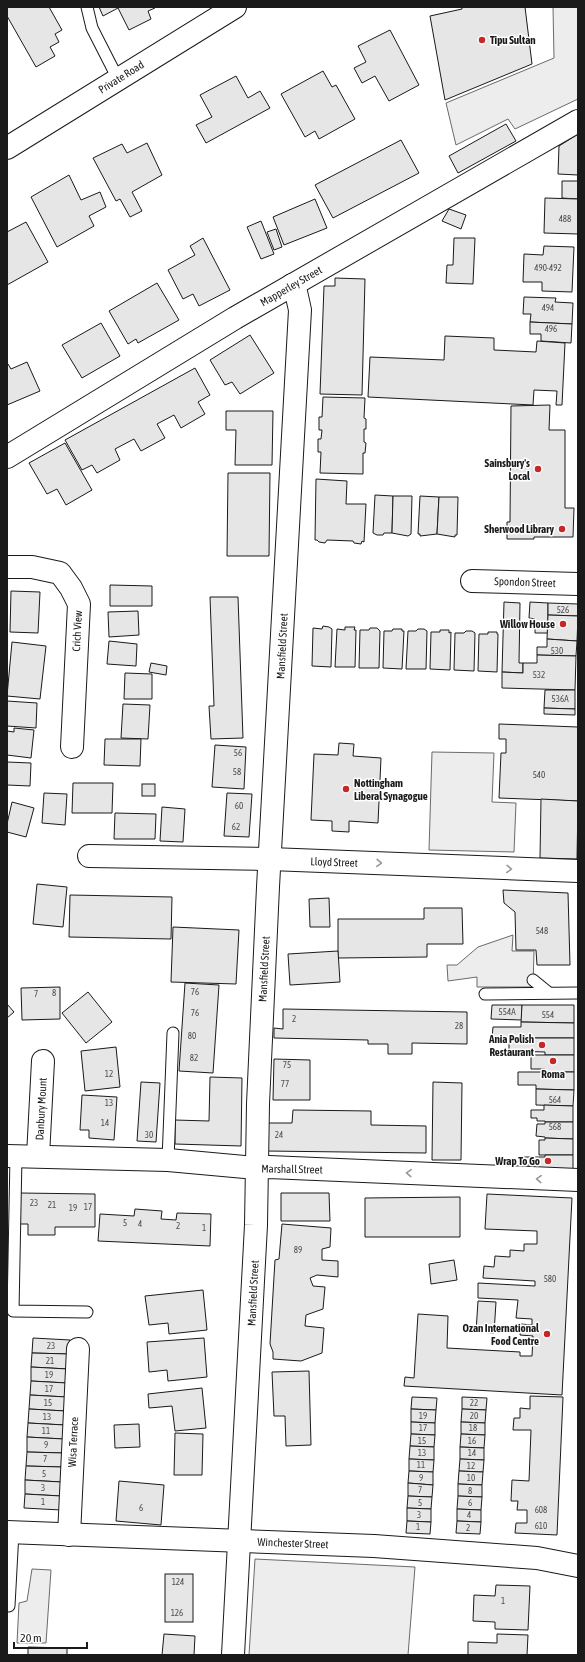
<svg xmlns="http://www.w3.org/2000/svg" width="585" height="1662" viewBox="0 0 585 1662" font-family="'Asap Condensed',sans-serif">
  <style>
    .built { fill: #ededed; stroke: #6a6a6a }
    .building { fill: #e6e6e6; stroke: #1a1a1a }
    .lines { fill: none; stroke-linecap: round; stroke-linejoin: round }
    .lane-casing { stroke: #1a1a1a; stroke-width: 13 }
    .street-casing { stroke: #1a1a1a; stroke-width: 24 }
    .secondary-casing { stroke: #1a1a1a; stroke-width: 24 }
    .lane { stroke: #fff; stroke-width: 11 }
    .street { stroke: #fff; stroke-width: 22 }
    .secondary { stroke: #fff; stroke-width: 22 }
    .oneway { stroke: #989898 }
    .poi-dot { fill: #c62828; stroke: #fff; stroke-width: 1.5 }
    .labels { text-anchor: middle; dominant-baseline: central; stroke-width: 3; stroke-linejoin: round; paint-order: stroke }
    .number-label { font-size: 9px; fill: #4d4d4d }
    .poi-label { font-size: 11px; font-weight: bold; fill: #1a1a1a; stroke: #fff; text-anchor: end }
    .street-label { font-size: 11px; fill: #1a1a1a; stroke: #fff }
  </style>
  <rect width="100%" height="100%" fill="#fff"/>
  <!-- built -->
  <g class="built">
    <path d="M553 7H578V99L515 129 508 119 456 145 446 103 554 58Z"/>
    <path d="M432 752 494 753 492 802 516 803 514 852 429 850Z"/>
    <path d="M513 935 512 951H534L533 987H477V977L448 981 447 965H457L478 947Z"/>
    <path d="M255 1559 415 1567 408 1655H249Z"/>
    <path d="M32 1569 51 1570 46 1643H17L19 1603 27 1601Z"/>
  </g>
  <!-- building -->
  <g class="building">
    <path d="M7 7H49L62 30 55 34 59 42 50 47 55 56 36 67 7 16Z"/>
    <path d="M99 7H155V8L148 11 151 19 129 30 118 8 103 16Z"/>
    <path d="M462 7H525L532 64 445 100 430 16 462 9Z"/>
    <path d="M390 30 419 85 389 101 375 76 362 83 354 68 366 62 358 46Z"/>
    <path d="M323 71 332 87 336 85 355 119 319 139 315 131 305 137 281 94Z"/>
    <path d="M236 76 248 98 260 91 270 108 206 143 196 125 212 117 200 95Z"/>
    <path d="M506 124 516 141 458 173 449 156Z"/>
    <path d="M578 134V175L558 174 559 146Z"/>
    <path d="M401 140 419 173 333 218 315 185Z"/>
    <path d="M147 143 162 175 132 192 142 211 130 217 120 199 116 201 93 158 122 144 127 153Z"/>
    <path d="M69 175 81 200 100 192 106 207 89 216 94 226 57 247 31 197Z"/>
    <path d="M562 181H578V199L562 198Z"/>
    <path d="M545 198 578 199V234L544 233Z"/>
    <path d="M315 199 327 228 284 245 273 217Z"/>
    <path d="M449 209 466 215 461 229 442 221Z"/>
    <path d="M261 221 274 254 261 259 247 227Z"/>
    <path d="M26 222 48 262 7 285V232Z"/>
    <path d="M276 229 282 247 274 250 267 232Z"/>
    <path d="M203 238 230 290 199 306 193 294 183 299 168 270 195 255 190 246Z"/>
    <path d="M454 238H475L473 284 446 283 447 265H453Z"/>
    <path d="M544 246 574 247 572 292 542 291V282H523L524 254 543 255Z"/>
    <path d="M335 278 365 279 362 395 320 394 324 286H335Z"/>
    <path d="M157 283 179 320 138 343 136 339 128 344 109 311Z"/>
    <path d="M524 297 556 298 555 302 573 303 572 324 530 322 531 314H523Z"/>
    <path d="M530 322 572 324 571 343 541 341V334H530Z"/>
    <path d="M101 323 120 356 82 378 62 345Z"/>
    <path d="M250 335 274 373 240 394 232 382 225 385 210 360Z"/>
    <path d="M445 336 494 338V350L536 352 537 341 565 343 562 405H556L557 391 534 390 533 405 368 397 370 357 444 360Z"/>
    <path d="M27 362 40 391 7 405V364H8L11 369Z"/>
    <path d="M195 368 210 395 198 402 205 414 181 428 174 415 157 424 165 438 141 451 134 439 115 449 120 460 97 473 92 465 82 470 65 440Z"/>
    <path d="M323 397 365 398 364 418 366 419V429H364V442L366 443 365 453H363V474L320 473 321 452H318V439H321L322 430H319V417H322Z"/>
    <path d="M550 405 549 430H565V508H574L573 537H534V539H507V522H510L511 406Z"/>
    <path d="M226 411H273L272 465H235L236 430H226Z"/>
    <path d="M65 443 92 490 66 505 57 489 47 494 29 463Z"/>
    <path d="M228 473H270L269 556H227Z"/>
    <path d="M316 479 347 481 346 504H366L364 542 362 541 361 544 354 543 353 541 327 540 325 543 319 542 317 540H315Z"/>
    <path d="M375 495 393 496 392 533H384L383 535H377L373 533Z"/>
    <path d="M393 496H412L411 534 408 536 392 533Z"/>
    <path d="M420 496 439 497 437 534 420 536V534H418Z"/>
    <path d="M439 497H458L457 535H455V537L437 534Z"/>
    <path d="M110 585 152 586V606H110Z"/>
    <path d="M11 591 40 592 38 633 10 632Z"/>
    <path d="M210 597H238L243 738 211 739 209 706H214Z"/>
    <path d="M504 602 520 603 519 663H523V673L502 672Z"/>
    <path d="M530 602 548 603V633H535V619L529 618Z"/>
    <path d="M548 603 578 604V616L548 615Z"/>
    <path d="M138 611 139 635 109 637 108 612Z"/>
    <path d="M548 615 578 616 577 641 547 639Z"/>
    <path d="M323 626 329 627 332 629 331 667 312 666 313 628 322 629Z"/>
    <path d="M345 627H355L354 630H356L355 667H335L337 629 345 630Z"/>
    <path d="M370 628H377L380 631 379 668H359L360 630H369Z"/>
    <path d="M393 629H402V631H404L402 669 383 668 384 631H392Z"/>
    <path d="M418 629H424L427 631 426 669H406L408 631H416Z"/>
    <path d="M440 630H449V633L451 632 450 670 430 669 431 632H440Z"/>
    <path d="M466 631H472L475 633 474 671 454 670 455 633H464Z"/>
    <path d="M488 632H497V634H498L497 672 478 671 479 634H488Z"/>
    <path d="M547 639 577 641 576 656 537 655V647H547Z"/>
    <path d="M109 641 137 644 136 666 107 664Z"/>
    <path d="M12 642 46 646 40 699 7 696Z"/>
    <path d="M537 655 576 656 575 690 502 688V672L523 673V663H537Z"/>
    <path d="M151 663 167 666 166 675 149 672Z"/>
    <path d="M125 673 152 674V699H124Z"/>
    <path d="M545 690H575V709L544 708Z"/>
    <path d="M7 701 37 703 36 728 7 726Z"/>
    <path d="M123 704 150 705 148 739 121 738Z"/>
    <path d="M544 708 575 709V715L544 714Z"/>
    <path d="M499 724 578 727V801L499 798 501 753H506V739H499Z"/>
    <path d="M14 728 34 730 31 758 7 755V731L14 732Z"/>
    <path d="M105 739H141L140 766 104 765Z"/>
    <path d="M339 743 354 744 353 756 381 758 378 823 349 821V832L332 831V821L311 820 314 754 338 755Z"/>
    <path d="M215 745 246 747 244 789 212 787Z"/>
    <path d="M7 762 31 763 30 786 7 785Z"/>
    <path d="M73 783H113L112 813H72Z"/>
    <rect x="142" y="784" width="13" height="12"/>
    <path d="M44 793 67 794 65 825 42 823Z"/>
    <path d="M227 793 252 794 249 837 224 836Z"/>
    <path d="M541 799 578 801 577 859 540 858Z"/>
    <path d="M12 802 34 808 26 837 7 832V824Z"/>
    <path d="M162 807 185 809 183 842 160 841Z"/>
    <path d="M115 813 156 814 155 839H114Z"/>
    <path d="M37 884 67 887 63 927 33 924Z"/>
    <path d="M503 890 568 893 570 965H537L536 950H516L515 912 504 903Z"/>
    <path d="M70 895 172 897 171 939 69 937Z"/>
    <path d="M329 898 330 927H310L309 899Z"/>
    <path d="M424 908H462L463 944H427V957L338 958V919H424Z"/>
    <path d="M173 927 239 930 236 984 171 982Z"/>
    <path d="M338 951 340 982 290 985 288 954Z"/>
    <path d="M185 983 219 985 213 1073 179 1071Z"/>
    <path d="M60 987V1019L22 1020 21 988Z"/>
    <path d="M88 992 112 1022 86 1043 62 1013Z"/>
    <path d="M7 1004 14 1012 7 1018Z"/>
    <path d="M492 1005H522V1020L491 1019Z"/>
    <path d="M522 1005H574V1023L521 1022Z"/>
    <path d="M283 1009 467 1012V1044L412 1043V1054H388V1044H368V1040L274 1038V1028L283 1029Z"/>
    <path d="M521 1022 574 1023V1038H492L493 1027H521Z"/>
    <path d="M509 1038H574V1055H545V1052L509 1051Z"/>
    <path d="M116 1047 120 1087 85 1091 81 1051Z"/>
    <path d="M531 1055H574V1072H545V1069H531Z"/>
    <path d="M274 1059 310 1060V1100H273Z"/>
    <path d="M518 1072H574V1090L536 1089V1085H518Z"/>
    <path d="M210 1077 242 1078 241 1146 175 1144V1120L209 1121Z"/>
    <path d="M141 1082 160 1083 156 1142 137 1141Z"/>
    <path d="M433 1082 462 1083 461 1160H432Z"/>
    <path d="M536 1089 574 1090 573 1106 536 1105Z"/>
    <path d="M82 1095 117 1097 114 1140 89 1138V1130H80Z"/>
    <path d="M544 1105 573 1106V1122H545V1121H537V1118H531V1110H544Z"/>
    <path d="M293 1110 371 1111V1125L426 1126V1153L266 1151V1123H292Z"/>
    <path d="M545 1122H573V1139L545 1138V1137L536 1136 537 1124H545Z"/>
    <path d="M545 1138 573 1139V1155H539V1140H545Z"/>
    <path d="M545 1155H573V1172H537V1165H523V1157H545Z"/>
    <path d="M20 1193 95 1194V1227H55V1235H28V1224H20Z"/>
    <path d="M281 1193H329L330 1221H281Z"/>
    <path d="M487 1194 572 1198 562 1395 404 1386 405 1377 414 1378 418 1314 448 1316 447 1348 520 1352V1356H532L533 1336 520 1335 521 1324 532 1325V1319L516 1318 518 1300 478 1298V1283L535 1286V1281L483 1278 484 1266 494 1267 495 1256 510 1257V1250L524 1251V1244H537V1231L485 1229Z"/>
    <path d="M460 1197V1237H365V1198Z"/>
    <path d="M135 1209 162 1211 161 1219 176 1220 177 1213 211 1214 210 1246 98 1241 100 1214 134 1216Z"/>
    <path d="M282 1224 331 1228 330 1247 322 1249V1260L338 1261V1277L317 1275 310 1278 313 1286 325 1287 323 1309 306 1315 305 1326 324 1328 322 1353 301 1361 273 1359V1352L270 1344 275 1260 279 1259Z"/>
    <path d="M454 1260 457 1280 431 1284 429 1264Z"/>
    <path d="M203 1290 207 1330 169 1334 168 1323 149 1325 145 1296Z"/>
    <path d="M478 1301 496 1302 494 1333 476 1332Z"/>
    <path d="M33 1338 70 1340 69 1354 32 1353Z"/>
    <path d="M204 1338 207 1377 168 1381 167 1370 149 1372 147 1342Z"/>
    <path d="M32 1353 69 1354 68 1369 31 1367Z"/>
    <path d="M31 1367 68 1369 67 1383 31 1381Z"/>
    <path d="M309 1371 311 1445 286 1446 285 1416H274L272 1372Z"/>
    <path d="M31 1381 67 1383V1397L30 1395Z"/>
    <path d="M202 1388 206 1428 175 1431 172 1406 149 1408 148 1394Z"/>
    <path d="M30 1395 67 1397 66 1411 29 1409Z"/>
    <path d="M530 1396 563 1397 557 1535 515 1533 516 1523H527V1510H517L518 1501H511L512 1480 529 1481 531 1430H513L514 1418H520V1408L530 1409Z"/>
    <path d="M412 1397 437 1398 436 1410 411 1409Z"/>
    <path d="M462 1397 487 1398 486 1410 462 1409Z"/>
    <path d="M29 1409 66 1411 65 1425 28 1423Z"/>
    <path d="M411 1409 436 1410 435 1423 411 1422Z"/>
    <path d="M462 1409 486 1410 485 1423 461 1422Z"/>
    <path d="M411 1422 435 1423V1435L411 1434Z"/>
    <path d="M461 1422 485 1423V1435L461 1434Z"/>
    <path d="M28 1423 65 1425 64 1439 27 1437Z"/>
    <path d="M139 1424 140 1447 115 1448 114 1425Z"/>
    <path d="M175 1433 203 1434 202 1475H174Z"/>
    <path d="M411 1434 435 1435 434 1447 410 1446Z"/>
    <path d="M461 1434 485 1435 484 1448 460 1447Z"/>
    <path d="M27 1437 64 1439V1453L27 1452Z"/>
    <path d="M410 1446 434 1447V1460L409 1459Z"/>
    <path d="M460 1447 484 1448V1460L460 1459Z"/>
    <path d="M27 1452 64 1453 63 1467 26 1466Z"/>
    <path d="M409 1459 434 1460 433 1472 409 1471Z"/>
    <path d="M460 1459 484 1460 483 1472 459 1471Z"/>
    <path d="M26 1466 63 1467 62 1482 25 1480Z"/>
    <path d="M409 1471 433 1472V1485L408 1483Z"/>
    <path d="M459 1471 483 1472 482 1485 458 1484Z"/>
    <path d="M25 1480 62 1482 61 1496 25 1494Z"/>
    <path d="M119 1481 164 1485 161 1525 116 1521Z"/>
    <path d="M408 1483 433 1485 432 1497 408 1496Z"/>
    <path d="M458 1484 482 1485V1497L458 1496Z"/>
    <path d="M25 1494 61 1496V1510L24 1508Z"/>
    <path d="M408 1496 432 1497 431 1509 407 1508Z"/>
    <path d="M458 1496 482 1497 481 1510 457 1509Z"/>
    <path d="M407 1508 431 1509V1522L407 1521Z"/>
    <path d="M457 1509 481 1510V1522L457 1521Z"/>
    <path d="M407 1521 431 1522 430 1534 406 1533Z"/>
    <path d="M457 1521 481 1522 480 1534 456 1533Z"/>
    <rect x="165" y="1574" width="28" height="48"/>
    <path d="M496 1585 530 1586 528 1630 495 1629V1622L473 1621 474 1595 495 1596Z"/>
    <path d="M164 1634 195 1636 194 1655H162Z"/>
    <path d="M497 1634 528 1635 527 1655H468V1642L497 1643Z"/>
    <path d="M28 1647 67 1648V1655H28Z"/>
  </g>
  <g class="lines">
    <!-- lane casing -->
    <g class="lane-casing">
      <g id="lane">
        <path d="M87 7 92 28 118 79"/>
        <path d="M533 980 549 993"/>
        <path d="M485 994 578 993"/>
        <path d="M16 1156 13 1311 87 1312"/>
        <path d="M168 1160 173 1033"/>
        <path d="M9 1606 13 1532"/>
      </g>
    </g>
    <!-- street casing -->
    <g class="street-casing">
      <g id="street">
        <path d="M7 148 235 7"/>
        <path d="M7 457 235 318 578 121"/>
        <path d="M7 567H32L60 573 71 588 79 604 72 747"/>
        <path d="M472 581 578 584"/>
        <path d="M89 856 270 859 578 871"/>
        <path d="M7 1156 168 1160 256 1168 269 1167 578 1180"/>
        <path d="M38 1156 43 1061"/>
        <path d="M69 1535 78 1349"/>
        <path d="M233 1655 256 1225 258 1104 268 887 300 310 296 292 292 285"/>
      </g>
    </g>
    <!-- secondary casing -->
    <g class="secondary-casing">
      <path id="secondary" d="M7 1532 374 1546 537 1558 578 1566"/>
    </g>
    <!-- lane -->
    <use href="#lane" class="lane"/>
    <!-- street -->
    <use href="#street" class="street"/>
    <!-- secondary -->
    <use href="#secondary" class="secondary"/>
  </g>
  <!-- one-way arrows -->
  <defs><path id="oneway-chevron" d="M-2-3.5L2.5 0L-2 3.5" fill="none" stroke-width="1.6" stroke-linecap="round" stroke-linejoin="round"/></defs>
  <g class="oneway">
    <use href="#oneway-chevron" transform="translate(379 863) rotate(2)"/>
    <use href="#oneway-chevron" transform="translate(509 869) rotate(2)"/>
    <use href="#oneway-chevron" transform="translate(409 1173) rotate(-177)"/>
    <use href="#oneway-chevron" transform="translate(539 1179) rotate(-177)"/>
  </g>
  <!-- markers -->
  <g class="poi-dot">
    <circle cx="482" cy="40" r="4"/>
    <circle cx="538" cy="469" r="4"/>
    <circle cx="562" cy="529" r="4"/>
    <circle cx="563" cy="624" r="4"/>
    <circle cx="346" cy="789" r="4"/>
    <circle cx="542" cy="1045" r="4"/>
    <circle cx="553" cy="1061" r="4"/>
    <circle cx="548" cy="1161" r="4"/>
    <circle cx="547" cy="1334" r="4"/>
  </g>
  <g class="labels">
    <!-- number labels -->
    <g class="number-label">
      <text x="565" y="219">488</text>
      <text x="548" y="268">490-492</text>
      <text x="548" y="308">494</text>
      <text x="551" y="329">496</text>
      <text x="563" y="610">526</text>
      <text x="557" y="651">530</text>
      <text x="539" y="675">532</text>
      <text x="560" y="699">536A</text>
      <text x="238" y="753">56</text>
      <text x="237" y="772">58</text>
      <text x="539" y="775">540</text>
      <text x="239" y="806">60</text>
      <text x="236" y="827">62</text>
      <text x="542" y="931">548</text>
      <text x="195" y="992">76</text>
      <text x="54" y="993">8</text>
      <text x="36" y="994">7</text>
      <text x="507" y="1012">554A</text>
      <text x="195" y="1013">76</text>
      <text x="548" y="1015">554</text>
      <text x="294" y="1019">2</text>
      <text x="459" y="1026">28</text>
      <text x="192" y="1036">80</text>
      <text x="194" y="1058">82</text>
      <text x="287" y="1065">75</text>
      <text x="109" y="1074">12</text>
      <text x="285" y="1084">77</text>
      <text x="555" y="1100">564</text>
      <text x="109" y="1103">13</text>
      <text x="105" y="1123">14</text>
      <text x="555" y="1127">568</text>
      <text x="149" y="1135">30</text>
      <text x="279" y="1135">24</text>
      <text x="34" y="1203">23</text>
      <text x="52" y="1205">21</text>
      <text x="88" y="1207">17</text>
      <text x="73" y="1208">19</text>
      <text x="125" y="1223">5</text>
      <text x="140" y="1224">4</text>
      <text x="178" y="1226">2</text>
      <text x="204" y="1228">1</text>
      <text x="298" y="1250">89</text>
      <text x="550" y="1279">580</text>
      <text x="51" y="1346">23</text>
      <text x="50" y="1361">21</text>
      <text x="49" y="1375">19</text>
      <text x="49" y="1389">17</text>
      <text x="48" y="1403">15</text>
      <text x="474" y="1403">22</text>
      <text x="423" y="1416">19</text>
      <text x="474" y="1416">20</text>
      <text x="47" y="1417">13</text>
      <text x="423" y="1428">17</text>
      <text x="473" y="1428">18</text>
      <text x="46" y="1431">11</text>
      <text x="422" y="1441">15</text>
      <text x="472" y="1441">16</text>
      <text x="46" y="1445">9</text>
      <text x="422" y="1453">13</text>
      <text x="472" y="1453">14</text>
      <text x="45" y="1459">7</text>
      <text x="421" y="1465">11</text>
      <text x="471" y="1466">12</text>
      <text x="44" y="1474">5</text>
      <text x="421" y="1478">9</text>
      <text x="471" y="1478">10</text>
      <text x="43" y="1488">3</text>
      <text x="420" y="1490">7</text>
      <text x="470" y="1491">8</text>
      <text x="43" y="1502">1</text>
      <text x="420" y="1503">5</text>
      <text x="470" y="1503">6</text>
      <text x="141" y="1508">6</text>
      <text x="541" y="1510">608</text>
      <text x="419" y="1515">3</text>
      <text x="469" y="1515">4</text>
      <text x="541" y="1526">610</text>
      <text x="418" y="1527">1</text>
      <text x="468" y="1528">2</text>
      <text x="178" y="1582">124</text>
      <text x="503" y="1601">1</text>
      <text x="177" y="1613">126</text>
    </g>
    <!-- poi labels -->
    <g class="poi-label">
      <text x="490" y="40" text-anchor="start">Tipu Sultan</text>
      <text x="530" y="463">Sainsbury's<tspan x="530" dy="13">Local</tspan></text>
      <text x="554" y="529">Sherwood Library</text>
      <text x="555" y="624">Willow House</text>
      <text x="354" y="783" text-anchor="start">Nottingham<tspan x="354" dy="13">Liberal Synagogue</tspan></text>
      <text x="534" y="1039">Ania Polish<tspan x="534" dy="13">Restaurant</tspan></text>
      <text x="553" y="1074" text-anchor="middle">Roma</text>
      <text x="540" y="1161">Wrap To Go</text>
      <text x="539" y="1328">Ozan International<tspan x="539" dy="13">Food Centre</tspan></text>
    </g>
    <!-- street labels -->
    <g class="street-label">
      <text transform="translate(121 77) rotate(-32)">Private Road</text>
      <text transform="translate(291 286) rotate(-30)">Mapperley Street</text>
      <text transform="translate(525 582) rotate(2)">Spondon Street</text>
      <text transform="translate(77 631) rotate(-87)">Crich View</text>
      <text transform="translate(282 646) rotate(-87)">Mansfield Street</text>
      <text transform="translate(334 862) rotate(2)">Lloyd Street</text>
      <text transform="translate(264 969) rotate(-87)">Mansfield Street</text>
      <text transform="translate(41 1109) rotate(-87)">Danbury Mount</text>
      <text transform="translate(292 1169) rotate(1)">Marshall Street</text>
      <text transform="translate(253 1293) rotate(-87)">Mansfield Street</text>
      <text transform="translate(73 1442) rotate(-87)">Wisa Terrace</text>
      <text transform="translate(293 1543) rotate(2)">Winchester Street</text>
    </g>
  </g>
  <!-- border -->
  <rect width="585" height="1662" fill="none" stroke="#1a1a1a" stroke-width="16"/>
  <!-- scale -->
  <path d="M14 1642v6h73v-6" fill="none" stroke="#1a1a1a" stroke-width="2"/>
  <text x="20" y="1642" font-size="12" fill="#1a1a1a" stroke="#ffffff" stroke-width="3" paint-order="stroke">20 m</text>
</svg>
